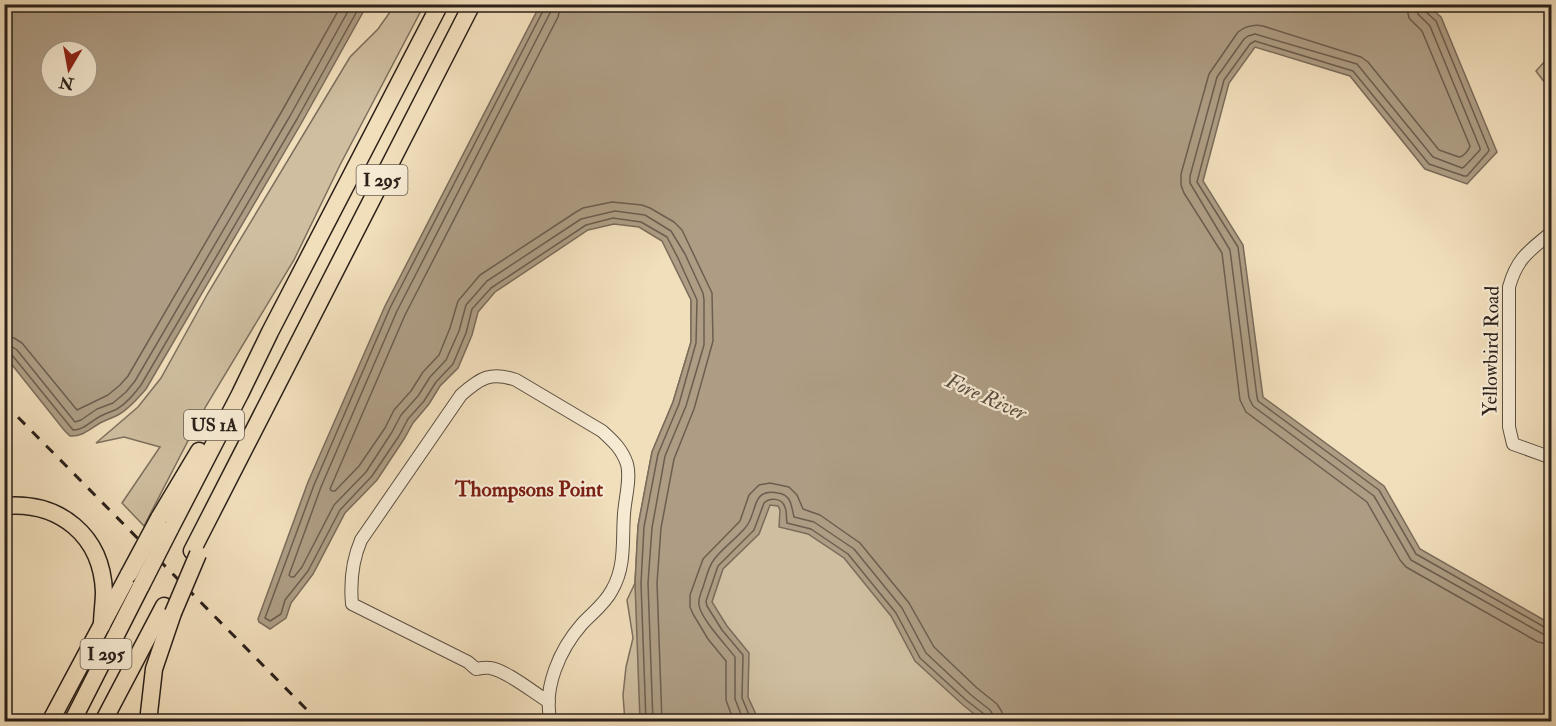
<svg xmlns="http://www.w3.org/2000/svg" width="1556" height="726" viewBox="0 0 1556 726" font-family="'IM FELL Double Pica',serif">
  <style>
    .green { fill: #cfbea0; stroke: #7d6f5d; stroke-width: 1.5 }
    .water { fill: #ae9d84; stroke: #7a6b5a; stroke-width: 1.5; fill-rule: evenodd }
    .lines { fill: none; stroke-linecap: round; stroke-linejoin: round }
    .shore { stroke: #6c5e4f; stroke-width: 1.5 }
    .minor-casing { stroke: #5c5042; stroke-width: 14 }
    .highway-casing { stroke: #2b201a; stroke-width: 19 }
    .minor { stroke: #f6ead3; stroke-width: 12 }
    .highway { stroke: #f1debb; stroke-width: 16 }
    .rail { stroke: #2b201a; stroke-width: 3; stroke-dasharray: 10 10; stroke-linecap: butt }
    .highway-bridge-casing { stroke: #2b201a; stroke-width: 19; stroke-linecap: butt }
    .highway-bridge { stroke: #f1debb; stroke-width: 16 }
    .labels { text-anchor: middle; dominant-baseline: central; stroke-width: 4.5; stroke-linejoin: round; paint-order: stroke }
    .shield { fill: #f6ead3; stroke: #685d52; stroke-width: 1.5 }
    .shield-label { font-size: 18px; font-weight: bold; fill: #2b201a }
    .street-label { font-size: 20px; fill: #2b201a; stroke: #f6ead3 }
    .water-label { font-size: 21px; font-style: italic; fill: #594c3f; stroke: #f6ead3 }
    .neighbourhood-label { font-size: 21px; font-weight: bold; fill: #7a1f14; stroke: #f6ead3 }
  </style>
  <rect width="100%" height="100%" fill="#f1debb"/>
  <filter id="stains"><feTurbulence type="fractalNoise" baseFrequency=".00333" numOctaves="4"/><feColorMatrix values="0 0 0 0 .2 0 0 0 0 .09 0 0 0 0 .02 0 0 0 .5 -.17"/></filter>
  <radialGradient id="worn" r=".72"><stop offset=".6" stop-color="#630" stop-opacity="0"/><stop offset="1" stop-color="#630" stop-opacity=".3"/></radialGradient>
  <!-- green -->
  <g class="green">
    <path d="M395 5H424L340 165 294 260 206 406 144 526 122 503 160 447 124 437 96 443 138 407 161 378 208 293 350 57 378 29Z"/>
    <path d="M1547 59 1551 61V91L1536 71Z"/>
    <path d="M691 300 1390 722H625L623 695 626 667 633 638 627 600 635 583 638 526 652 452 673 402 691 342Z"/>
  </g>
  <!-- water -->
  <g class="water">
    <path d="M5 4 367 5 302 122 146 389C138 398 129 409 118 415 112 418 106 420 100 423 90 429 82 437 70 436L64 430 5 356ZM51 51H87V87H51Z"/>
    <path d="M1426 4 1441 17 1497 152 1467 184 1425 169 1350 76 1255 47 1229 83 1203 181 1243 245 1263 397 1384 486 1420 549 1551 624V721H983L963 705 915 661 891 616 844 558 808 534 779 527 780 510 778 506 770 505 759 534 723 569 712 602 727 626 749 653 748 697 759 721H640L635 583 638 526 652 452 673 402 691 342V300L662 241 639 227 614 224 588 230 495 292 478 312 472 335 458 368 440 386 429 404 413 423 404 439 377 480 345 513 313 574 291 603 286 618 270 629 259 622 258 619 308 482 385 306 540 5Z"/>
  </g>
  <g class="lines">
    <!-- shore -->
    <g class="shore">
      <path d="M545 4 544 9 390 308 314 485 265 618 270 621 281 614 285 600 308 571 340 510 372 476 399 436 408 419 424 401 436 382 453 364 466 333 472 309 491 288 586 225 613 218 641 222 667 237 678 258 697 300 696 343 679 404 658 454 644 527 641 583 646 722"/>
      <path d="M552 4 550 13 397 311 321 487 289 575 291 577H294L302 567 334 505 366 472 392 432 401 415 418 396 430 377 446 360 459 331 466 305 487 281 581 219 615 211 645 215 671 231 685 254 703 293 704 300V345L686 406 665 456 652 528 648 583 653 722"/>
      <path d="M561 4 558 17 405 315 330 489 332 491H335L359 466 385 428 394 410 411 391 423 372 439 355 450 328 458 301 480 275 576 212 583 208 612 202 642 205 650 208 674 222 682 230 712 293 713 341 694 409 674 459 661 528 657 583 662 722"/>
      <path d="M1406 4 1409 18 1422 31 1470 146C1469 150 1463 157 1459 157L1439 150 1368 62 1361 57 1263 26C1253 24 1246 26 1238 32L1209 74 1181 174V185L1184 193 1222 253 1240 400 1246 412 1367 502 1400 560 1406 567 1538 642 1552 645"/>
      <path d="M1415 4 1418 14 1430 26 1480 148V150L1464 167 1462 168 1433 157 1357 64 1255 34 1248 36 1244 39 1217 77 1190 176V183L1230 250 1249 398 1253 406 1374 496 1411 560 1543 634 1552 636"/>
      <path d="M1423 4 1425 11 1436 21 1489 150 1488 152 1467 176H1464L1429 164 1353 71 1255 41 1250 44 1224 80 1197 182 1238 247 1257 397 1258 401 1379 490 1416 554 1546 628 1552 629"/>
      <path d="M4 336 14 338 22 343 77 410 108 395 120 385 128 376 282 111 342 4"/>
      <path d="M4 345 11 346 17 350 75 422 81 420 97 409 113 403 126 392 135 381 290 116 352 4"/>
      <path d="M4 353 12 355 73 430C83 430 90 422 99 417 104 414 111 412 117 409 127 403 134 394 141 385L297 119 361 4"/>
      <path d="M734 722 726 700V661L708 639 693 614 690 607V595L703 559 740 521 749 495 759 485 770 483 789 487 797 495 803 509 820 515 860 543 909 603 934 647 977 688 997 704 1002 712 1003 722"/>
      <path d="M744 722 735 699V657C726 645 701 619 699 605 698 599 701 593 703 587 706 579 708 568 713 561 721 549 735 540 745 528 758 515 750 487 778 493 792 495 791 506 794 517L814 522 854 549 902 608 926 653 971 695 990 710 993 715 994 722"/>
      <path d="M752 722 742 698 743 655 722 630 707 606 706 601 718 566 754 530 764 503C770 497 782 498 785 507 787 512 786 518 787 523L811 529 848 554 896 613 920 658 966 700 984 714 987 722"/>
    </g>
    <!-- minor casing -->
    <g class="minor-casing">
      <g id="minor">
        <path d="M1552 232C1529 251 1517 258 1509 287V427L1513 444 1552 458"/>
        <path d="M549 702C534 693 506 670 490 668 486 667 481 668 476 669L468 662 352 604C350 581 352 561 361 540L461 395C480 378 491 371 516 380L602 431C613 441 622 449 627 464 631 479 625 498 624 514 622 540 626 566 612 590 605 604 592 613 582 624 560 649 542 689 551 722"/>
      </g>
    </g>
    <!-- highway casing -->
    <g class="highway-casing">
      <g id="highway">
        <path d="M4 506C60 501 102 536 104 592 104 603 102 614 102 625"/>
        <path d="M159 518 199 451"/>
        <path d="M170 529 240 394 270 332 440 4"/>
        <path d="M192 551 472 4"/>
        <path d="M50 722 129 574"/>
        <path d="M72 722 141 586"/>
        <path d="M103 722 164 606"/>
        <path d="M148 722 154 669 173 613"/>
      </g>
    </g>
    <!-- minor -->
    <use href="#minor" class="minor"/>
    <!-- highway -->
    <use href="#highway" class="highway"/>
    <!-- rail -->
    <path class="rail" d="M4 403 319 722"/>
    <!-- highway-bridge casing -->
    <g class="highway-bridge-casing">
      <g id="highway-bridge">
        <path d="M129 574 159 518"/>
        <path d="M141 586 170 529"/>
        <path d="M173 613 198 554"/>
      </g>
    </g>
    <!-- highway-bridge -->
    <use href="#highway-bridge" class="highway-bridge"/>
  </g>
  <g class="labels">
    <!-- shield labels -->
    <g class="shield">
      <rect x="356.5" y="165" width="51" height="30" rx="4.5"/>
      <rect x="184" y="410" width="60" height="30" rx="4.5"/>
      <rect x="80.5" y="639" width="51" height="30" rx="4.5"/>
    </g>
    <g class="shield-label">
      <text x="382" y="180">I 295</text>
      <text x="214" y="425">US 1A</text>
      <text x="106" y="654">I 295</text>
    </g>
    <!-- street labels -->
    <g class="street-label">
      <text transform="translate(1491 351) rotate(-89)">Yellowbird Road</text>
    </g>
    <!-- water labels -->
    <g class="water-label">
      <text transform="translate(986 397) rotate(24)">Fore River</text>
    </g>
    <!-- neighbourhood labels -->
    <g class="neighbourhood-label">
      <text x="529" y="489">Thompsons Point</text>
    </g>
  </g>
  <!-- margin -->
  <rect width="1556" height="726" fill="none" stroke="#f1debb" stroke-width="24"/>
  <rect x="6" y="6" width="1544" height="714" fill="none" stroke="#2b201a" stroke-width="3"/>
  <rect x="12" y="12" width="1532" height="702" fill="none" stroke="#2b201a" stroke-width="1.5"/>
  <!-- north arrow -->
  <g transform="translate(69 69) rotate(190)"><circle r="28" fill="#f6ead3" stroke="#a59989" stroke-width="1.5"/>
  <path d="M0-4.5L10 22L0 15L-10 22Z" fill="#8f2418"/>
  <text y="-9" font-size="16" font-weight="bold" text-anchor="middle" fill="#2b201a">N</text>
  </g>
  <rect width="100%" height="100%" filter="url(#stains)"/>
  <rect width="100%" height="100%" fill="url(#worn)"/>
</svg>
